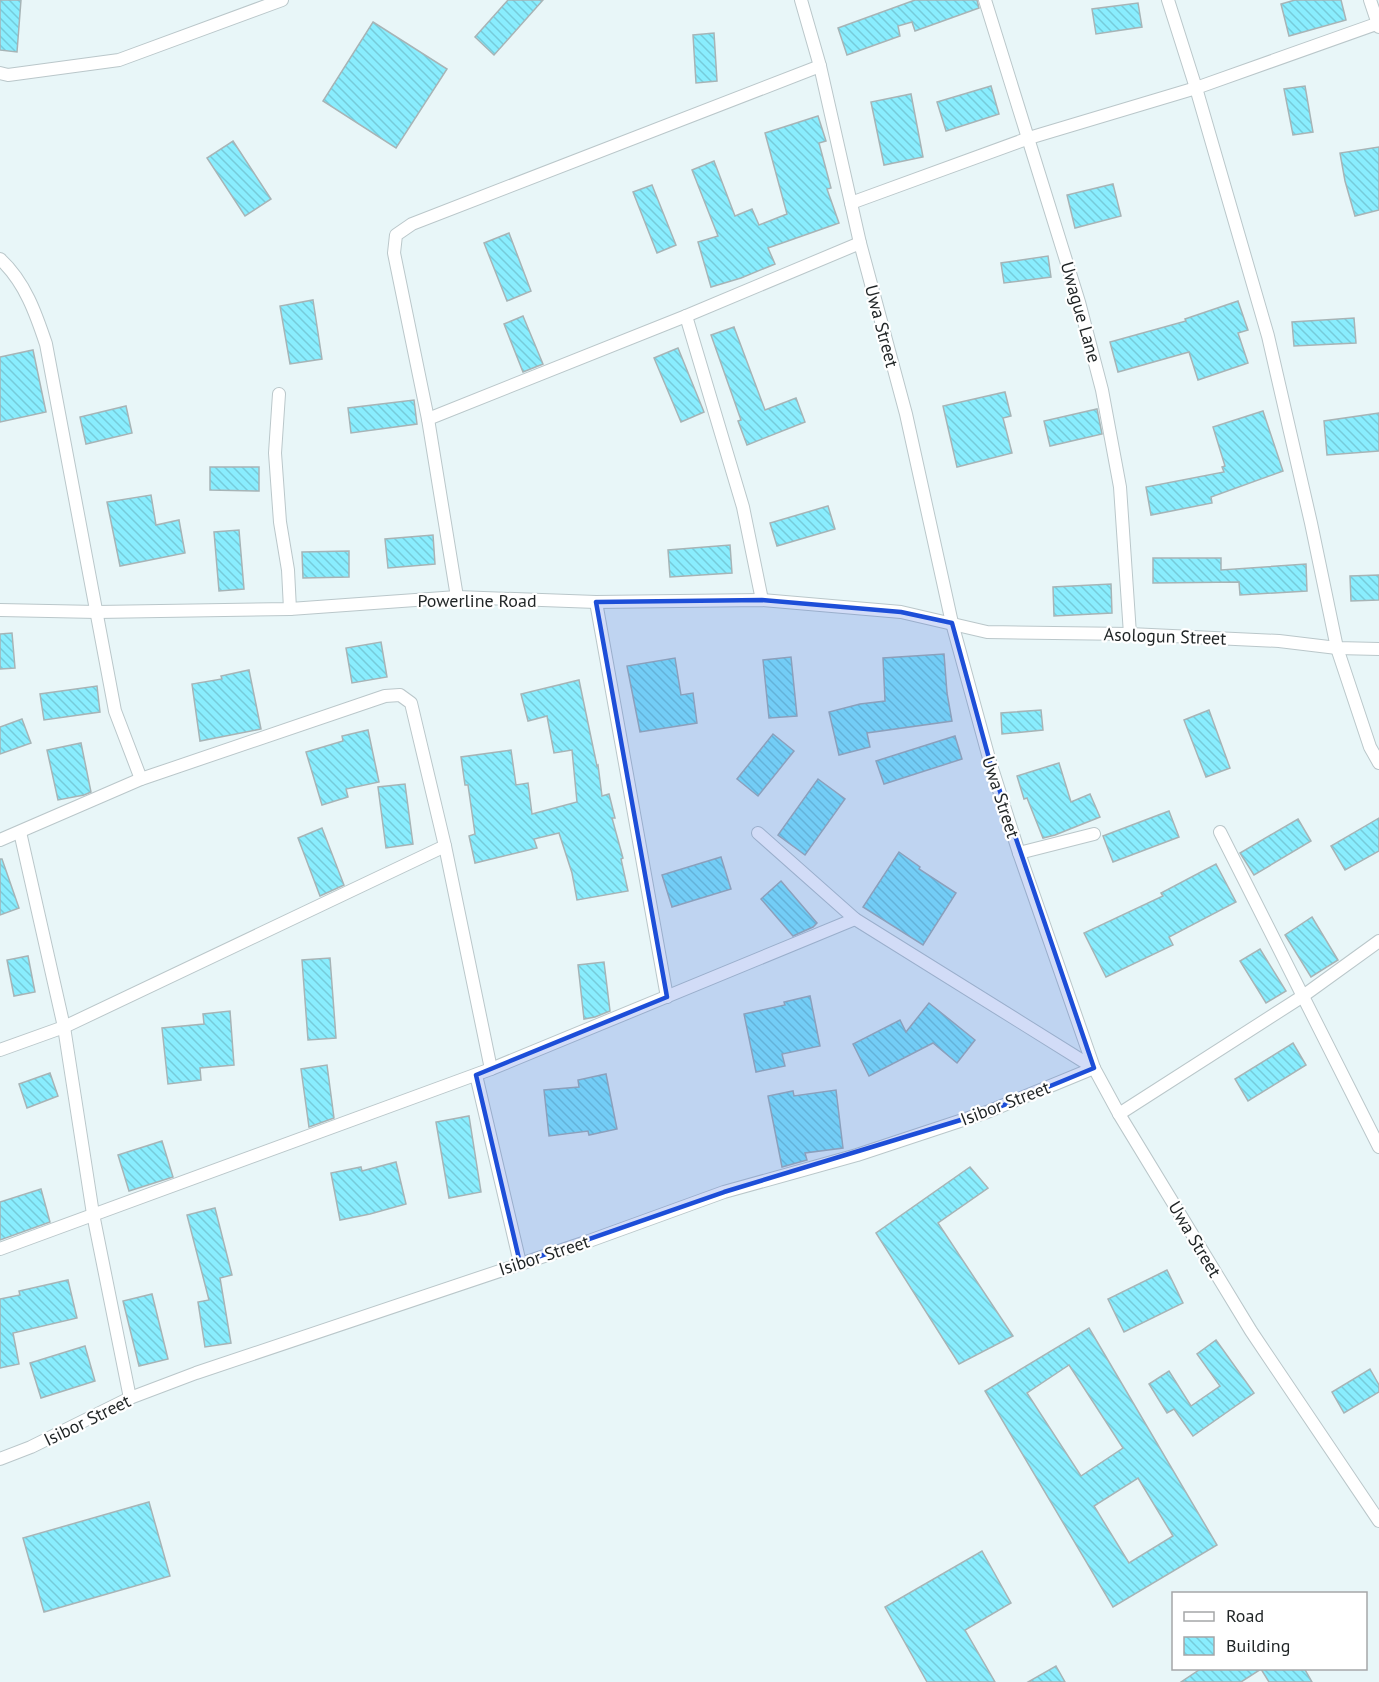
<svg xmlns="http://www.w3.org/2000/svg" width="1379" height="1682" viewBox="0 0 1379 1682" font-family="'PT Sans',sans-serif">
  <style>
    .building { fill: url(#building-back-hatch); stroke: #a7b4b6; stroke-width: 1.5; fill-rule: evenodd }
    .lines { fill: none; stroke-linecap: round; stroke-linejoin: round }
    .street-casing { stroke: #bac7ca; stroke-width: 14 }
    .street { stroke: #fff; stroke-width: 12 }
    .marked { fill: #1d4ed8; fill-opacity: 0.2; stroke: #1d4ed8; stroke-width: 4.5; stroke-linejoin: round }
    .labels { text-anchor: middle; dominant-baseline: central; stroke-width: 4.5; stroke-linejoin: round; paint-order: stroke }
    .street-label { font-size: 18px; fill: #1f2425; stroke: #fff }
  </style>
  <defs>
    <pattern id="building-back-hatch" width="6" height="6" patternUnits="userSpaceOnUse" patternTransform="scale(1.5)"><rect width="6" height="6" fill="#89edfe"/><path d="M-1 5l2 2M0 0l6 6M5-1l2 2" fill="none" stroke="#76cbda"/></pattern>
  </defs>
  <rect width="100%" height="100%" fill="#e8f6f8"/>
  <!-- building -->
  <g class="building">
    <path d="M0 0H21L17 52 0 50Z"/>
    <path d="M508 0H543L494 55 475 37Z"/>
    <path d="M915 0H977L979 8 915 31 912 22 898 26 900 36 847 55 838 28Z"/>
    <path d="M1295 0H1341L1346 20 1289 36 1281 4Z"/>
    <path d="M1138 3 1142 27 1096 34 1092 9Z"/>
    <path d="M373 22 447 69 396 148 323 101Z"/>
    <path d="M714 33 717 81 696 83 693 35Z"/>
    <path d="M991 86 999 114 946 131 937 102Z"/>
    <path d="M1305 86 1313 132 1293 135 1284 89Z"/>
    <path d="M911 94 923 157 884 165 871 102Z"/>
    <path d="M818 116 826 141 819 143 831 188 827 189 839 223 768 248 775 264 741 278 711 287 698 242 718 236 692 170 714 161 735 216 752 209 759 225 787 214 765 133Z"/>
    <path d="M233 141 271 199 245 216 207 158Z"/>
    <path d="M1379 147V210L1355 216 1345 181 1340 153Z"/>
    <path d="M1113 184 1121 216 1075 228 1067 195Z"/>
    <path d="M652 185 676 245 657 253 633 192Z"/>
    <path d="M509 233 531 291 507 301 484 243Z"/>
    <path d="M1048 256 1051 277 1004 283 1001 263Z"/>
    <path d="M313 300 322 359 290 364 280 306Z"/>
    <path d="M1238 301 1248 330 1238 333 1248 363 1198 380 1189 352 1118 372 1110 342 1186 321 1185 319Z"/>
    <path d="M523 316 543 364 523 372 504 324Z"/>
    <path d="M1354 318 1356 343 1294 346 1292 322Z"/>
    <path d="M734 327 765 410 796 398 805 422 747 445 738 421 741 420 711 335Z"/>
    <path d="M678 348 704 412 681 422 654 358Z"/>
    <path d="M33 350 46 412 0 422V357Z"/>
    <path d="M1005 392 1011 416 1003 418 1012 453 957 467 943 406Z"/>
    <path d="M414 400 417 424 351 433 348 408Z"/>
    <path d="M126 406 132 433 86 444 80 417Z"/>
    <path d="M1097 409 1102 434 1050 446 1044 421Z"/>
    <path d="M1263 411 1283 471 1211 497 1212 503 1151 515 1146 487 1224 472 1222 467 1225 466 1213 427Z"/>
    <path d="M1379 413V451L1327 455 1324 421Z"/>
    <path d="M210 467H259V491L210 490Z"/>
    <path d="M151 495 156 525 179 520 185 553 120 566 107 502Z"/>
    <path d="M828 506 835 529 777 546 770 523Z"/>
    <path d="M239 530 244 589 219 591 214 532Z"/>
    <path d="M433 535 435 564 388 568 385 539Z"/>
    <path d="M730 545 732 573 670 577 668 550Z"/>
    <path d="M349 551V577L303 578 302 552Z"/>
    <path d="M1153 558H1221V570L1306 564 1307 591 1240 595 1239 582 1153 583Z"/>
    <path d="M1379 575V600L1351 601 1350 576Z"/>
    <path d="M1111 584 1112 613 1054 616 1053 587Z"/>
    <path d="M12 633 15 668 0 669V634Z"/>
    <path d="M381 642 387 677 352 683 346 648Z"/>
    <path d="M944 654 947 693 952 721 867 733 870 747 839 755 829 712 860 704 885 701 883 658Z"/>
    <path d="M791 657 797 716 769 718 763 660Z"/>
    <path d="M675 658 681 695 693 693 697 723 640 732 627 666Z"/>
    <path d="M249 670 261 729 200 741 192 684 222 679 221 676Z"/>
    <path d="M579 680 597 766 598 765 602 796 609 794 615 818H612L623 858 621 859 628 891 577 900 572 873 559 833 534 839 537 848 475 863 469 836 475 834 468 785H465L461 757 511 750 516 785 528 783 532 814 577 802 572 750 554 753 547 716 528 721 521 694Z"/>
    <path d="M97 686 100 712 44 720 40 694Z"/>
    <path d="M1041 710 1043 730 1002 734 1001 713Z"/>
    <path d="M1209 710 1230 768 1206 777 1184 720Z"/>
    <path d="M22 719 31 743 0 754V727Z"/>
    <path d="M368 730 379 782 346 789 348 797 322 805 306 752 343 741 342 736Z"/>
    <path d="M773 734 794 751 758 796 737 779Z"/>
    <path d="M955 736 962 759 884 784 876 761Z"/>
    <path d="M81 743 91 792 84 795 58 800 47 750Z"/>
    <path d="M1059 763 1071 802 1090 794 1100 817 1055 835 1043 838 1027 798 1024 799 1017 776Z"/>
    <path d="M818 779 845 799 805 855 778 835Z"/>
    <path d="M405 784 413 844 386 848 378 787Z"/>
    <path d="M1169 811 1179 837 1113 862 1103 836Z"/>
    <path d="M1379 818V851L1345 870 1331 846Z"/>
    <path d="M1298 819 1311 841 1254 875 1240 853Z"/>
    <path d="M322 828 344 885 320 896 298 838Z"/>
    <path d="M899 852 920 867 919 869 956 893 923 945 863 907Z"/>
    <path d="M721 857 731 889 672 907 662 875Z"/>
    <path d="M0 859H2L19 908 0 915Z"/>
    <path d="M1216 864 1236 902 1169 937 1173 945 1106 977 1084 933 1163 896 1161 893Z"/>
    <path d="M781 881 817 923 813 927 793 936 761 899Z"/>
    <path d="M1312 917 1338 960 1311 977 1285 935Z"/>
    <path d="M1260 949 1286 991 1266 1003 1240 961Z"/>
    <path d="M28 956 35 992 14 996 7 960Z"/>
    <path d="M330 958 336 1038 308 1040 302 960Z"/>
    <path d="M604 962 610 1011 595 1017 584 1019 578 965Z"/>
    <path d="M810 996 820 1046 782 1054 785 1066 756 1072 744 1014 785 1005 784 1002Z"/>
    <path d="M929 1003 975 1040 957 1063 933 1043 869 1076 853 1044 900 1020 906 1032Z"/>
    <path d="M230 1011 234 1065 200 1068 201 1080 168 1084 162 1028 204 1024 203 1014Z"/>
    <path d="M1293 1043 1306 1065 1248 1101 1235 1079Z"/>
    <path d="M327 1065 334 1118 309 1127 301 1069Z"/>
    <path d="M50 1073 58 1096 27 1108 19 1084Z"/>
    <path d="M606 1074 617 1129 589 1135 588 1131 549 1136 544 1090 579 1087 578 1080Z"/>
    <path d="M836 1090 843 1148 805 1153 807 1160 782 1167 768 1096 793 1091 794 1096Z"/>
    <path d="M469 1116 481 1192 449 1198 436 1122Z"/>
    <path d="M162 1141 173 1177 129 1191 118 1155Z"/>
    <path d="M396 1162 406 1204 370 1214 340 1220 331 1173 361 1167 362 1171Z"/>
    <path d="M970 1167 988 1188 938 1223 1013 1336 959 1364 876 1233Z"/>
    <path d="M41 1189 50 1222 0 1240V1202Z"/>
    <path d="M215 1208 232 1275 220 1278 231 1343 205 1347 198 1302 209 1300 187 1215Z"/>
    <path d="M1167 1270 1183 1303 1124 1332 1108 1299Z"/>
    <path d="M68 1280 77 1318 13 1333 19 1364 0 1368V1299L20 1295 19 1291Z"/>
    <path d="M152 1294 168 1359 139 1366 123 1301Z"/>
    <path d="M1089 1328 1217 1545 1113 1607 985 1391ZM1069 1365 1123 1448 1081 1476 1027 1393ZM1138 1478 1173 1536 1129 1563 1094 1506Z"/>
    <path d="M1216 1340 1254 1393 1193 1436 1174 1409 1167 1413 1149 1384 1169 1371 1191 1406 1220 1386 1197 1354Z"/>
    <path d="M85 1346 95 1381 41 1398 30 1363Z"/>
    <path d="M1370 1369 1379 1385V1392L1344 1413 1332 1392Z"/>
    <path d="M149 1502 170 1576 44 1612 23 1538Z"/>
    <path d="M982 1551 1011 1603 965 1630 995 1682H927L885 1607Z"/>
    <path d="M1056 1666 1065 1682H1028Z"/>
    <path d="M1202 1668H1304L1312 1682H1269L1261 1669 1241 1682H1181Z"/>
  </g>
  <g class="lines">
    <!-- street casing -->
    <g class="street-casing">
      <g id="street">
        <path d="M801 0 820 66 860 243 906 414 952 623 990 762 1019 853 1094 1068 1119 1114 1251 1331 1379 1521"/>
        <path d="M985 0 1079 302 1102 390 1120 487 1130 634"/>
        <path d="M1168 0 1196 88 1268 336 1311 523 1337 648 1370 747 1379 763"/>
        <path d="M1370 0 1379 27"/>
        <path d="M0 73 8 75 119 60 282 0"/>
        <path d="M851 203 1029 138 1196 88 1379 23"/>
        <path d="M0 259C25 282 36 314 46 344L115 711 141 779"/>
        <path d="M686 316 743 507 762 600"/>
        <path d="M279 394 275 453 280 522 288 570 290 609"/>
        <path d="M428 419 686 316 860 243"/>
        <path d="M457 597 428 419 394 253 396 235 412 224 820 66"/>
        <path d="M596 602 667 997"/>
        <path d="M0 610 97 612 290 609 457 597 596 602 762 600 901 612 987 632 1130 634 1279 641 1337 648 1379 649"/>
        <path d="M20 832 64 1027 93 1214 130 1398"/>
        <path d="M1220 832 1379 1147"/>
        <path d="M758 833 855 919 1094 1068"/>
        <path d="M0 840 141 779 385 696 400 695 411 703 445 846 491 1069"/>
        <path d="M1019 853 1094 834"/>
        <path d="M0 1050 64 1027 445 846"/>
        <path d="M476 1075 520 1263"/>
        <path d="M1119 1114 1303 996 1379 941"/>
        <path d="M0 1249 491 1069 855 919"/>
        <path d="M0 1459 31 1447 130 1398 196 1373 589 1241 724 1192 857 1155 987 1112 1094 1068"/>
      </g>
    </g>
    <!-- street -->
    <use href="#street" class="street"/>
  </g>
  <!-- marked area -->
  <path class="marked" d="M762 600 901 612 952 623 990 762 1094 1068 987 1112 724 1192 520 1263 476 1075 667 997 596 602Z"/>
  <g class="labels">
    <!-- street labels -->
    <g class="street-label">
      <text transform="translate(1081 312) rotate(74)">Uwague Lane</text>
      <text transform="translate(882 326) rotate(75)">Uwa Street</text>
      <text x="477" y="600">Powerline Road</text>
      <text transform="translate(1165 636) rotate(2)">Asologun Street</text>
      <text transform="translate(1001 797) rotate(72)">Uwa Street</text>
      <text transform="translate(1005 1103) rotate(-21)">Isibor Street</text>
      <text transform="translate(1195 1239) rotate(59)">Uwa Street</text>
      <text transform="translate(544 1255) rotate(-18)">Isibor Street</text>
      <text transform="translate(87 1420) rotate(-26)">Isibor Street</text>
    </g>
  </g>
  <!-- legend -->
  <rect x="1172" y="1592" width="195" height="78" fill="#ffffff" stroke="#a5a7a8" stroke-width="1.5"/>
  <rect x="1184" y="1612" width="30" height="9" fill="#ffffff" stroke="#a5a7a8" stroke-width="1.5"/>
  <text x="1226" y="1622" font-size="18" fill="#1f2425">Road</text>
  <rect x="1184" y="1637" width="30" height="18" fill="url(#building-back-hatch)" stroke="#a5a7a8" stroke-width="1.5"/>
  <text x="1226" y="1652" font-size="18" fill="#1f2425">Building</text>
</svg>
